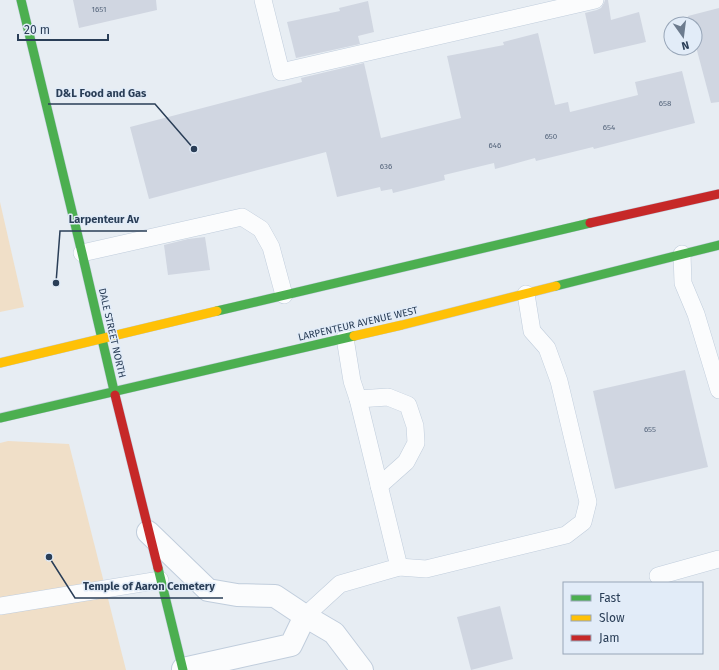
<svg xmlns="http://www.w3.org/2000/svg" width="719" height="670" viewBox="0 0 719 670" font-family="'Fira Sans',sans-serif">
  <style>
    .green { fill: #f0dfc8 }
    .building { fill: #d0d6e1 }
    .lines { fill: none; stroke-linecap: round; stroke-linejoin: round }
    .lane-casing { stroke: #c0cddc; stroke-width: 18 }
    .street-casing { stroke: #c0cddc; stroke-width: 24 }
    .fast-casing { stroke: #c0cddc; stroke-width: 10 }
    .slow-casing { stroke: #c0cddc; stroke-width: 10 }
    .jam-casing { stroke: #c0cddc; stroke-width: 10 }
    .lane { stroke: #fbfcfd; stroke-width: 17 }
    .street { stroke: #fbfcfd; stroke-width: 22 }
    .fast { stroke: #4caf50; stroke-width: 9 }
    .slow { stroke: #ffc107; stroke-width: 9 }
    .jam { stroke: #c62828; stroke-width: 9 }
    .labels { text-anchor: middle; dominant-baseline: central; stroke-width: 3; stroke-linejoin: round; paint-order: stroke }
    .number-label { font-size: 8px; fill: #56667c }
    .street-label { font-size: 10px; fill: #2a3e57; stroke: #e2ecf8 }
    .leader { fill: none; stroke: #2a3e57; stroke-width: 1.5 }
    .callout-dot { fill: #2a3e57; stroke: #e2ecf8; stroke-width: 1.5 }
    .callout-label { font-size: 11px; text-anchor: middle; font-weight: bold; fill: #2a3e57; stroke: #e2ecf8; stroke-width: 3; stroke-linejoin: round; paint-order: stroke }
  </style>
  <rect width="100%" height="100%" fill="#e7edf3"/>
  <!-- green -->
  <g class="green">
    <path d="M0 202 24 307 0 312Z"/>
    <path d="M8 441 69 444 126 670H0V443Z"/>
  </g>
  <!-- building -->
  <g class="building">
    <path d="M73 0H156L157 10 79 28Z"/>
    <path d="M605 0H608L611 20 639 12 646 42 594 54 585 13 597 10 601 8 604 3Z"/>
    <path d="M368 1 374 32 358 36 360 44 296 58 287 22 340 11 339 8Z"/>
    <path d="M719 8V102L711 103 695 43V24H690L688 16Z"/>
    <path d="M538 33 555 105 568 102 570 112 638 95 635 82 682 71 695 123 594 149 593 147 536 161 535 158 495 169 494 163 444 175 445 180 393 193 392 189 381 191 380 187 337 197 326 152 149 199 130 127 302 82 301 78 364 63 381 138 461 118 447 56 504 45 503 42Z"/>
    <path d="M205 237 210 270 168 275 164 245 188 239Z"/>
    <path d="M685 370 708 467 615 489 593 391Z"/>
    <path d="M500 606 513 659 471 670 457 617Z"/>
  </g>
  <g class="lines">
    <!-- lane casing -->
    <g class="lane-casing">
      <g id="lane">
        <path d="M263 0 281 72 595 0"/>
        <path d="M82 253 242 217 261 229 271 247 284 295"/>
        <path d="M682 254 683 283 696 314 719 390"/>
        <path d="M358 399 388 397 408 405 415 426 416 443 406 462 379 486"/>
        <path d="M399 567 426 569 566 535 583 522 588 502 559 381 547 348 532 331 526 294"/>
        <path d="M658 576 719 559"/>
        <path d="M0 606 160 580"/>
        <path d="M305 616 340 584 399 567 358 399 352 381 345 338"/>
      </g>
    </g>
    <!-- street casing -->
    <g class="street-casing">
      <g id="street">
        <path d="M148 532 208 590 237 595 275 596 305 616 334 633 362 670"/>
        <path d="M183 669 291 645 305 616"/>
      </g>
    </g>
    <!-- fast casing -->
    <g class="fast-casing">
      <g id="fast">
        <path d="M21 0 82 253 115 395"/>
        <path d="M556 286 719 245"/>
        <path d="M217 311 590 223"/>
        <path d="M0 418 354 336"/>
        <path d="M158 568 183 670"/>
      </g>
    </g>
    <!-- slow casing -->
    <g class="slow-casing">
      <g id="slow">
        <path d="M354 336 402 325 556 286"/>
        <path d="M0 363 217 311"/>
      </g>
    </g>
    <!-- jam casing -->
    <g class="jam-casing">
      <g id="jam">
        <path d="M590 223 719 194"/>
        <path d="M115 395 158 568"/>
      </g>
    </g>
    <!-- lane -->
    <use href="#lane" class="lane"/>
    <!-- street -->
    <use href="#street" class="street"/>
    <!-- fast -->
    <use href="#fast" class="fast"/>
    <!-- slow -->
    <use href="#slow" class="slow"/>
    <!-- jam -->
    <use href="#jam" class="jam"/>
  </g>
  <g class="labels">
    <!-- number labels -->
    <g class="number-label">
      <text x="99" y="9">1651</text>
      <text x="665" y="103">658</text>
      <text x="609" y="127">654</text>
      <text x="551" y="136">650</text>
      <text x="495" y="145">646</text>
      <text x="386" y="166">636</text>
      <text x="650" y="429">655</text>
    </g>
    <!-- street labels -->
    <g class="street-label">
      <text transform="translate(358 324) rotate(-13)">LARPENTEUR AVENUE WEST</text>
      <text transform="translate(112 333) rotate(77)">DALE STREET NORTH</text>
    </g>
  </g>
  <!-- callouts -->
  <path class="leader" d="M194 149L155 104H48M56 283L60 231H147M49 557L75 598H223"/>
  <g class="callout-dot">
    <circle cx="194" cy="149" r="4"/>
    <circle cx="56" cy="283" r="4"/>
    <circle cx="49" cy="557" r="4"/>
  </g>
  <g class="callout-label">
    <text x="101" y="97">D&amp;L Food and Gas</text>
    <text x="104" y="223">Larpenteur Av</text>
    <text x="149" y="590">Temple of Aaron Cemetery</text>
  </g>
  <!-- legend -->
  <rect x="563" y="582" width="140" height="72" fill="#e2ecf8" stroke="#98a6b8"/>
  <rect x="571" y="595" width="20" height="6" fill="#4caf50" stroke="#98a6b8"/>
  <text x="599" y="602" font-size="12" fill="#2a3e57">Fast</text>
  <rect x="571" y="615" width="20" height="6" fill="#ffc107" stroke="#98a6b8"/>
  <text x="599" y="622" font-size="12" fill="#2a3e57">Slow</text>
  <rect x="571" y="635" width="20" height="6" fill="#c62828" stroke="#98a6b8"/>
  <text x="599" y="642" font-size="12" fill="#2a3e57">Jam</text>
  <!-- north arrow -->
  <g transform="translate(683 36) rotate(166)"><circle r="19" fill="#e2ecf8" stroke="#98a6b8"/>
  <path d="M0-3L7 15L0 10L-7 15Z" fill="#6c7b8e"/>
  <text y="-6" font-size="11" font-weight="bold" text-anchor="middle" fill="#2a3e57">N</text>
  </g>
  <!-- scale -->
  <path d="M18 34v6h90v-6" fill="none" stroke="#2a3e57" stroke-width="2"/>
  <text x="24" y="34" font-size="12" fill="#2a3e57" stroke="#e2ecf8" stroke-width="3" paint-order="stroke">20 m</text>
</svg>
